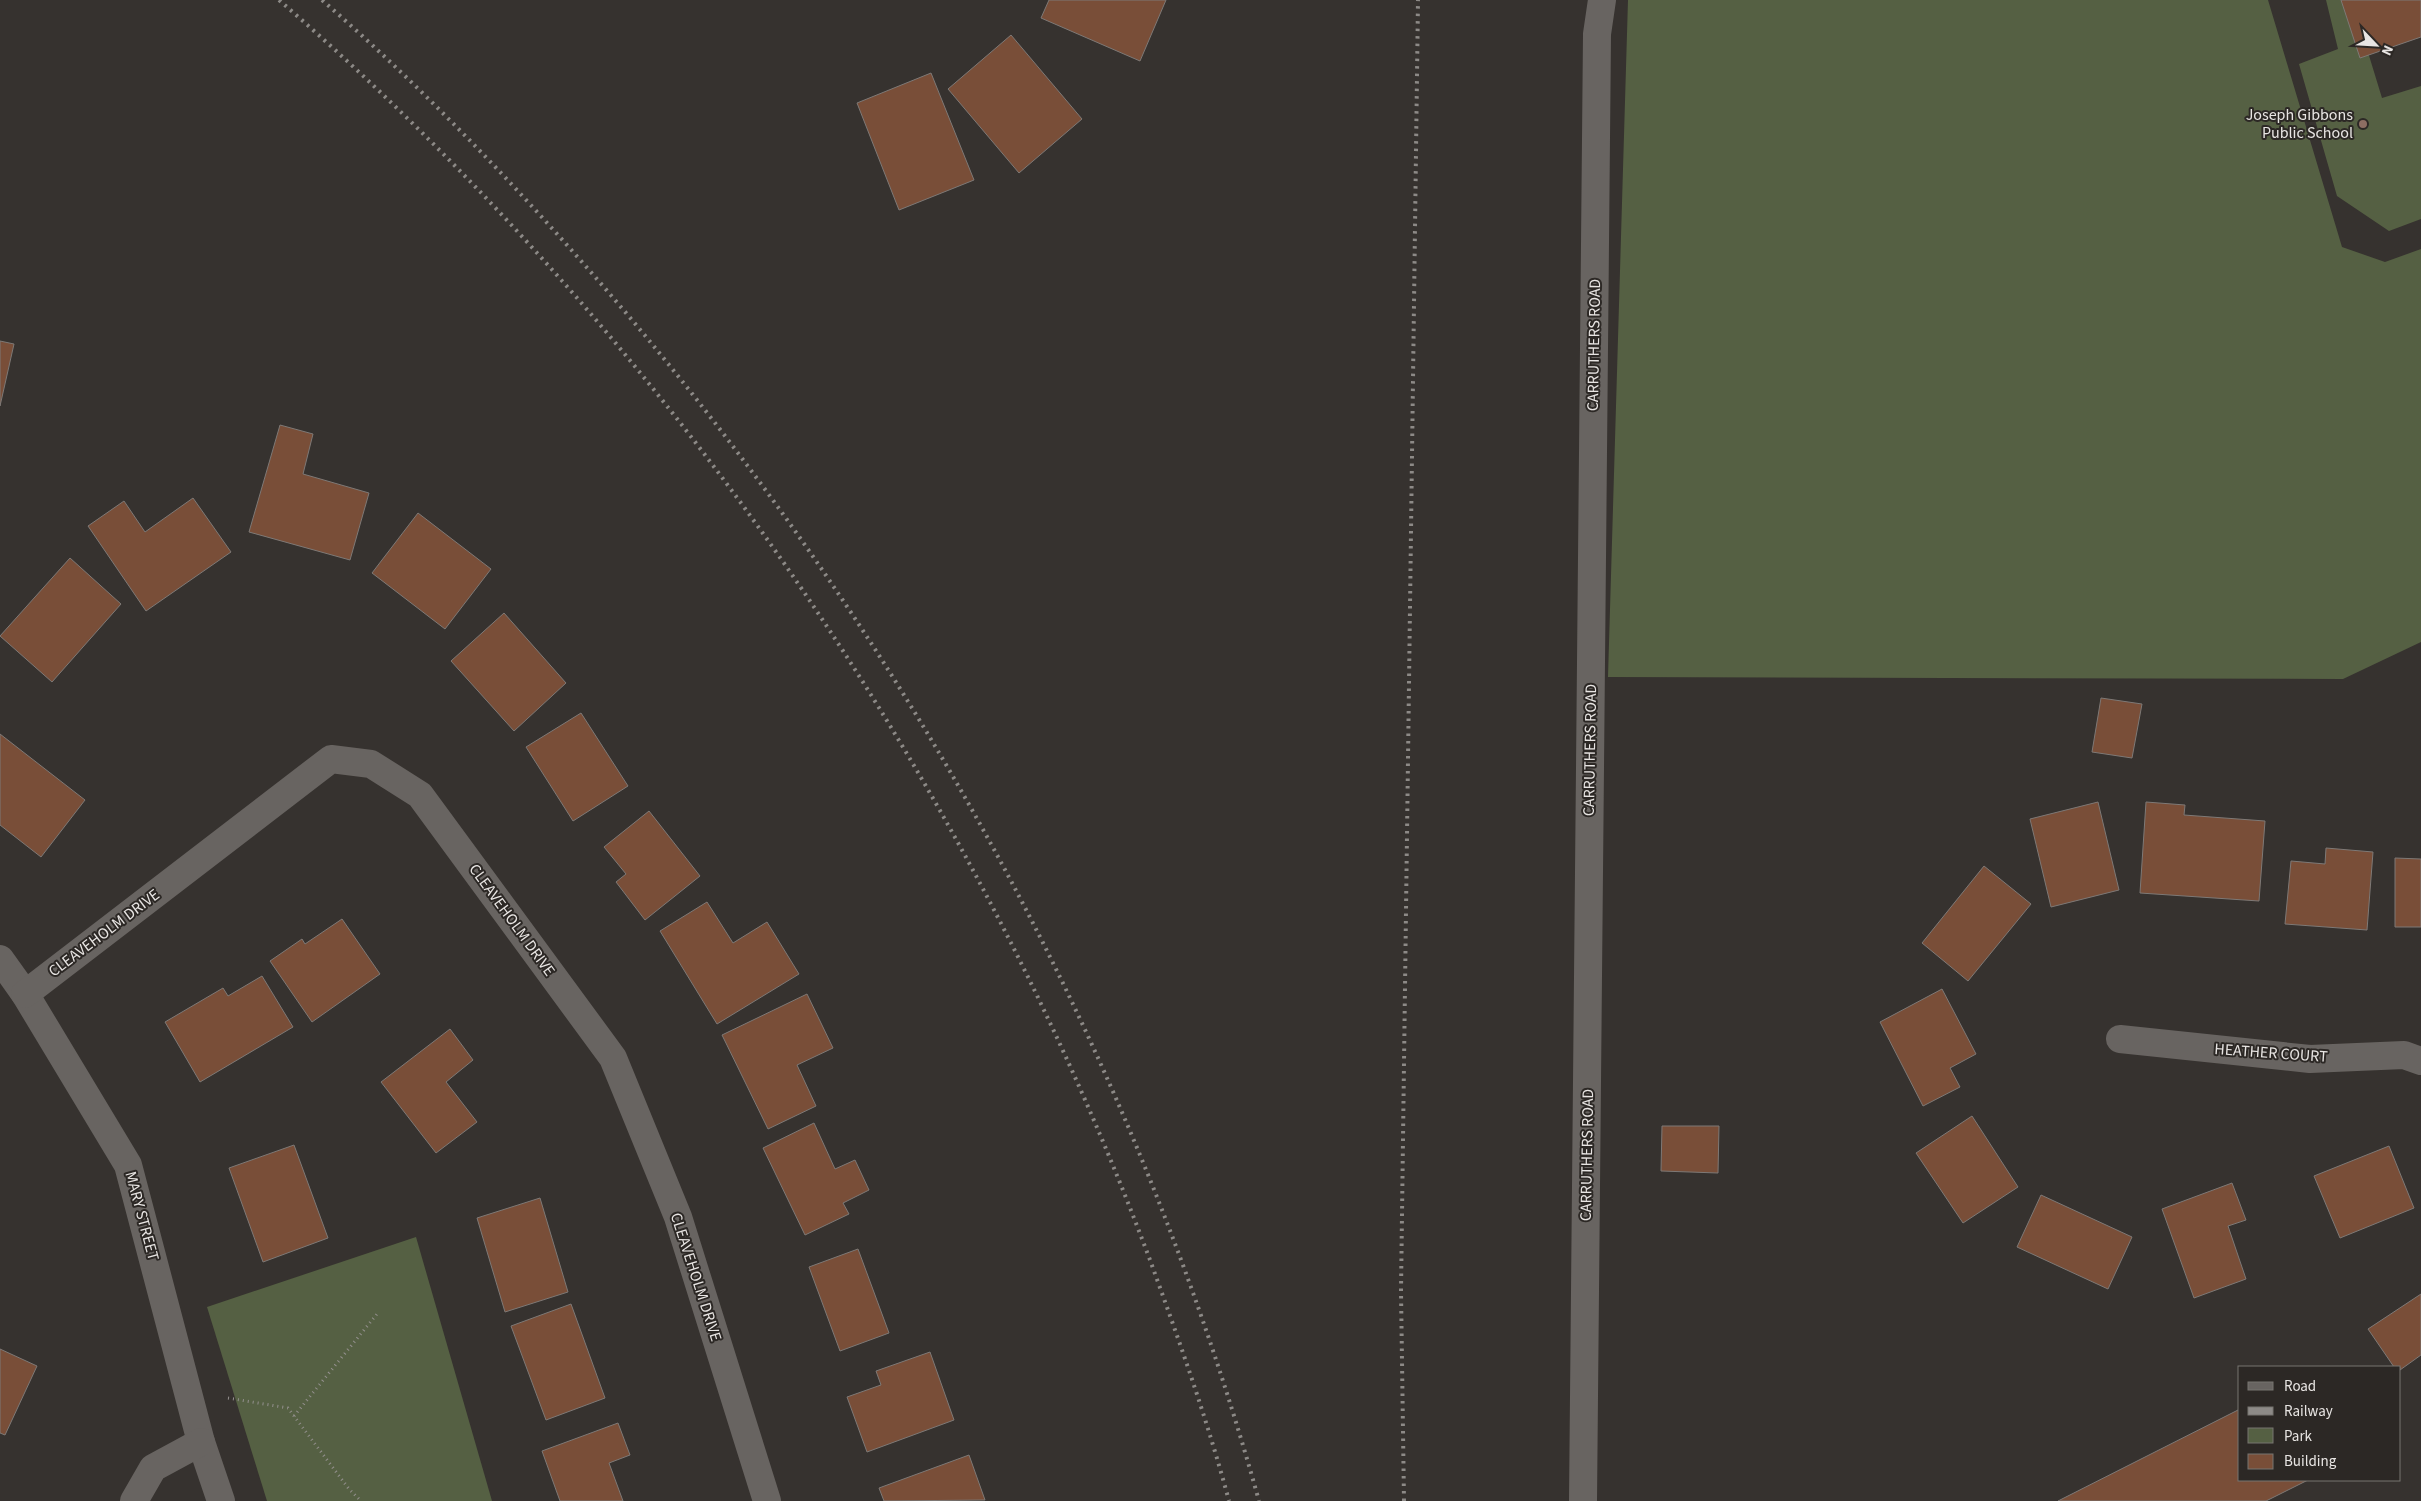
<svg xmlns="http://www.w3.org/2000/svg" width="2421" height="1501" viewBox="0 0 2421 1501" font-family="'Source Sans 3',sans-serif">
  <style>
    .green { fill: #556043 }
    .building { fill: #794e38; stroke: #7e7976 }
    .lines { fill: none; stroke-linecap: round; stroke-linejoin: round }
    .path { stroke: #94908e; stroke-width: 3; stroke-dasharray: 1 4; stroke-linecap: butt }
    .minor { stroke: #686461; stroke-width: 28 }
    .rail { stroke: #8d8a87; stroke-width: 4; stroke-dasharray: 2.5 5; stroke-linecap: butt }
    .education-dot { fill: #8d6e63; stroke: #2c2825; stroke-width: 2 }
    .labels { text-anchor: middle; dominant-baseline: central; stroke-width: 4; stroke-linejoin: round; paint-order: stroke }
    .poi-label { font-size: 16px; fill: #e8e5e3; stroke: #2c2825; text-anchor: end }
    .street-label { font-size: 16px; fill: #e8e5e3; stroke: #2c2825 }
  </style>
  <rect width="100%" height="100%" fill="#36322f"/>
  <!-- green -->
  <g class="green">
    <path d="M1628 0H2268L2342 247 2385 262 2421 249V642L2343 679 1608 677Z"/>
    <path d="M2326 0H2352L2382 98 2421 86V219L2389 231 2337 196 2299 64 2338 49Z"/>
    <path d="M416 1237 492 1501H267L207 1307Z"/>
  </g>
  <!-- building -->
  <g class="building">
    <path d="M1049 0H1166L1140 61 1041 18Z"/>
    <path d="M2341 0H2421V37L2360 58Z"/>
    <path d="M1011 35 1082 119 1019 173 948 89Z"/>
    <path d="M931 73 974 180 899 210 857 103Z"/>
    <path d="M0 341 14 344 0 406Z"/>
    <path d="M280 425 313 434 303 474 369 493 350 560 249 532Z"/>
    <path d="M193 498 231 552 146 611 88 526 124 501 145 532Z"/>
    <path d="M418 513 491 569 445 629 372 573Z"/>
    <path d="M70 558 121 604 52 682 0 636Z"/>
    <path d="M504 613 566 683 514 731 451 661Z"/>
    <path d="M2101 698 2142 704 2132 758 2092 752Z"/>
    <path d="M581 713 628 786 573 821 526 747Z"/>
    <path d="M0 734 85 800 41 857 0 825Z"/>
    <path d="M2098 802 2119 890 2051 907 2030 819Z"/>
    <path d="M2146 802 2185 805 2184 815 2265 821 2259 901 2140 893Z"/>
    <path d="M649 811 700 876 645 920 616 882 626 874 604 847Z"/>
    <path d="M2326 848 2373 852 2367 930 2285 924 2291 861 2325 864Z"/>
    <path d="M2395 858 2421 859V927H2395Z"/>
    <path d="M1984 866 2031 904 1968 981 1922 943Z"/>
    <path d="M707 902 733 943 767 922 799 974 717 1024 660 931Z"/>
    <path d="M342 919 380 974 312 1022 270 961 302 939 305 944Z"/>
    <path d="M262 976 293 1027 200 1082 165 1022 223 988 228 996Z"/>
    <path d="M1942 989 1976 1054 1950 1068 1960 1087 1923 1106 1880 1022Z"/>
    <path d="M807 994 833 1048 797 1065 816 1106 768 1129 722 1035Z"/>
    <path d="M450 1029 473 1060 446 1082 477 1122 436 1153 381 1082Z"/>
    <path d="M1972 1116 2018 1187 1963 1223 1916 1153Z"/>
    <path d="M814 1123 835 1169 855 1160 869 1190 843 1203 849 1214 805 1235 763 1148Z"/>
    <path d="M1662 1126H1719L1718 1173 1661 1171Z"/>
    <path d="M294 1145 328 1238 263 1262 229 1168Z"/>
    <path d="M2389 1146 2414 1208 2340 1238 2314 1176Z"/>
    <path d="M2232 1183 2246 1220 2228 1226 2246 1279 2194 1298 2162 1209Z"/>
    <path d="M2041 1195 2132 1237 2108 1289 2017 1247Z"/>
    <path d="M540 1198 568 1292 505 1312 477 1218Z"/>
    <path d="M858 1249 889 1333 840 1351 809 1267Z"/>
    <path d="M2421 1294V1355L2400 1370V1367H2394L2368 1329Z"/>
    <path d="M571 1304 605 1398 546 1420 511 1326Z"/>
    <path d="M0 1349 37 1366 5 1435 0 1433Z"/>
    <path d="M930 1352 954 1420 867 1452 847 1397 881 1385 876 1371Z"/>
    <path d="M2240 1409V1480H2308L2266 1501H2058Z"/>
    <path d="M618 1423 630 1455 609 1463 623 1501H560L542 1451Z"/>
    <path d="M969 1455 985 1500 884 1501 879 1488Z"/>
  </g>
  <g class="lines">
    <!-- path -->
    <g class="path">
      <path d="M228 1398 288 1408 349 1489 361 1501"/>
      <path d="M294 1416 377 1314"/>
    </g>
    <!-- minor -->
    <g class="minor">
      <path d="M0 959 25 994 128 1165 201 1442 221 1501"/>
      <path d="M25 994 331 759 371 764 420 795 613 1058 678 1217 767 1501"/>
      <path d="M2120 1039 2310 1059 2404 1055 2421 1061"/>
      <path d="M134 1501 153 1468 201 1442"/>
      <path d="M1583 1501 1597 34 1602 0"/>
    </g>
    <!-- rail -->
    <g class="rail">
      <path d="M279 0C668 338 970 778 1150 1260 1179 1340 1207 1419 1229 1501"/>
      <path d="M322 0C415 81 501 170 582 262 896 618 1132 1043 1259 1501"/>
      <path d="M1404 1501 1401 1291 1418 0"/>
    </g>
  </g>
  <!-- markers -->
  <circle class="education-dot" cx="2363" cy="124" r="5"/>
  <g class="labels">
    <!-- poi labels -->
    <g class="poi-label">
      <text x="2353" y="115">Joseph Gibbons<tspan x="2353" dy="18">Public School</tspan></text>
    </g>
    <!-- street labels -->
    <g class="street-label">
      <text transform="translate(1594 345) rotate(-89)">CARRUTHERS ROAD</text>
      <text transform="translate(1590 750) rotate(-89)">CARRUTHERS ROAD</text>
      <text transform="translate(512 920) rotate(54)">CLEAVEHOLM DRIVE</text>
      <text transform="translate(104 933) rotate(-37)">CLEAVEHOLM DRIVE</text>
      <text transform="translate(2271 1053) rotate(4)">HEATHER COURT</text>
      <text transform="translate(1587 1155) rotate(-89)">CARRUTHERS ROAD</text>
      <text transform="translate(142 1216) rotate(75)">MARY STREET</text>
      <text transform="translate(696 1277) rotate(72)">CLEAVEHOLM DRIVE</text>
    </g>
  </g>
  <!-- legend -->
  <rect x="2238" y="1366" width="162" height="115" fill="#2c2825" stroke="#777471"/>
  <rect x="2248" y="1382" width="25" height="8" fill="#686461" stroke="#777471"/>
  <text x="2284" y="1391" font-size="15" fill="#e8e5e3">Road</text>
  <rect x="2248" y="1407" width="25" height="8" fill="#8d8a87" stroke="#777471"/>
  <text x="2284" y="1416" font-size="15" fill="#e8e5e3">Railway</text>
  <rect x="2248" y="1428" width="25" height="15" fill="#556043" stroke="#777471"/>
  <text x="2284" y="1441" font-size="15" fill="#e8e5e3">Park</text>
  <rect x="2248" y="1454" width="25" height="15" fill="#794e38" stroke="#777471"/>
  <text x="2284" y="1466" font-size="15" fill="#e8e5e3">Building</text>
  <!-- north arrow -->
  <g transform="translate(2376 45) rotate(115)" stroke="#2c2825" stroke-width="4" paint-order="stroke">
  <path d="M0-4L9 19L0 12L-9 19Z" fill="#e8e5e3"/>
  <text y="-8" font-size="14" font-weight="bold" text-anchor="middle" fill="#e8e5e3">N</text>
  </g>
</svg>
